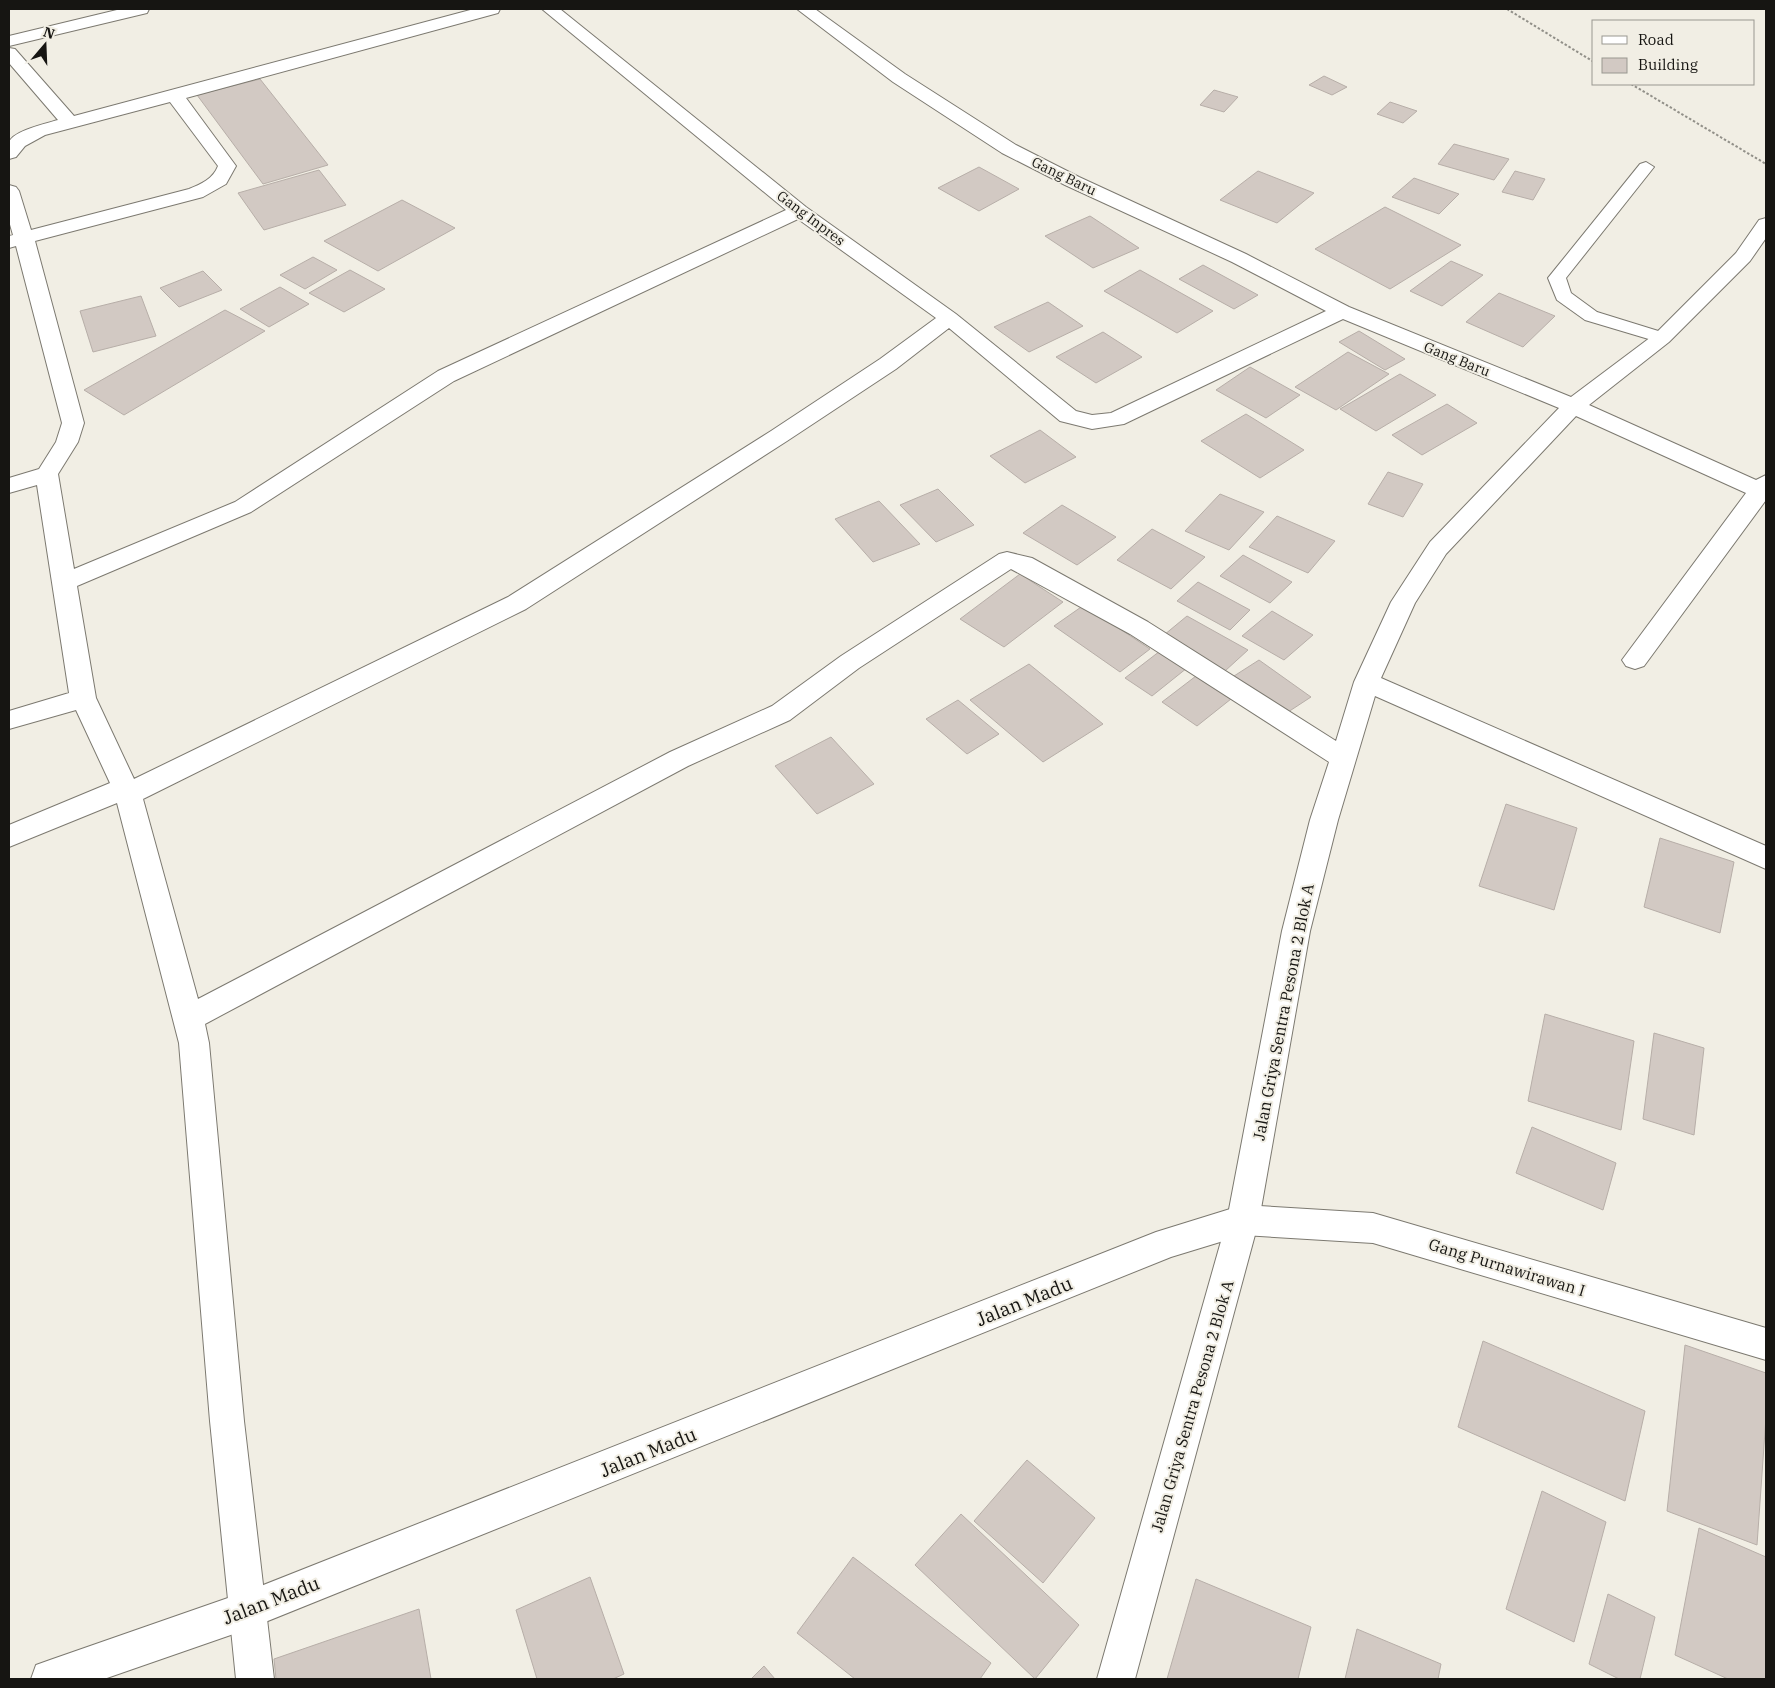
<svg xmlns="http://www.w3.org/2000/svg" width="1775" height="1688" viewBox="0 0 1775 1688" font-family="'IBM Plex Serif',serif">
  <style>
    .building { fill: #d2c9c3; stroke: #b7aea8 }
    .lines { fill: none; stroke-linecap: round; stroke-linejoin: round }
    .service-casing { stroke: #7c7970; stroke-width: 2 }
    .minor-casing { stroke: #7c7970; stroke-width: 2 }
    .tertiary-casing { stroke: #7c7970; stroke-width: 2 }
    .path { stroke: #929089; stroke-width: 2; stroke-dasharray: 2.5 2; stroke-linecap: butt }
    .service { fill: #fff; fill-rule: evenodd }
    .minor { fill: #fff; fill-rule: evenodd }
    .tertiary { fill: #fff; fill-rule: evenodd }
    .labels { text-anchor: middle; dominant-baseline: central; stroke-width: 4; stroke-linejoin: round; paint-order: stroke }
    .far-street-label { font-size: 14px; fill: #161512; stroke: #f1eee4 }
    .street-label { font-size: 16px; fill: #161512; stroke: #f1eee4 }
    .near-street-label { font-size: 19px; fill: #161512; stroke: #f1eee4 }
  </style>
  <rect width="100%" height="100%" fill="#f1eee4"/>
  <!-- building -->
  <g class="building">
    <path d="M1324 76 1347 87 1332 95 1309 85Z"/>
    <path d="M260 79 328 165 263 184 197 95Z"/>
    <path d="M1214 90 1238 97 1224 112 1200 105Z"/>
    <path d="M1390 102 1417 111 1403 123 1377 114Z"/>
    <path d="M1454 144 1509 159 1494 180 1438 164Z"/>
    <path d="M979 167 1019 189 979 211 938 188Z"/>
    <path d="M319 170 346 205 264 230 238 193Z"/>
    <path d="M1258 171 1314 193 1277 223 1220 200Z"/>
    <path d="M1515 171 1545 179 1533 200 1502 192Z"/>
    <path d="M1414 178 1459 194 1439 214 1392 197Z"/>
    <path d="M402 200 455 228 378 271 324 241Z"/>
    <path d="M1385 207 1461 245 1390 289 1315 249Z"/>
    <path d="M1090 216 1139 248 1093 268 1045 236Z"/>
    <path d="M313 257 337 270 305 289 280 275Z"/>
    <path d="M1451 261 1483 275 1442 306 1410 291Z"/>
    <path d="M1203 265 1258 295 1234 309 1179 279Z"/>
    <path d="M350 270 385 289 344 312 309 293Z"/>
    <path d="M1140 270 1213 311 1177 333 1104 291Z"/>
    <path d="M203 271 222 290 179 307 160 288Z"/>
    <path d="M280 287 309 304 269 327 240 309Z"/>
    <path d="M1499 293 1555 316 1523 347 1466 322Z"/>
    <path d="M141 296 156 336 93 352 80 311Z"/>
    <path d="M1048 302 1083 326 1029 352 994 327Z"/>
    <path d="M225 310 265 331 124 415 84 390Z"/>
    <path d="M1359 331 1405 359 1385 370 1339 342Z"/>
    <path d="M1103 332 1142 357 1096 383 1056 357Z"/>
    <path d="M1348 352 1389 374 1336 410 1295 387Z"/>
    <path d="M1250 367 1300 395 1266 418 1216 390Z"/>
    <path d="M1400 374 1436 395 1376 431 1340 409Z"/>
    <path d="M1447 404 1477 423 1422 455 1392 435Z"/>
    <path d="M1246 414 1304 450 1260 478 1201 441Z"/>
    <path d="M1040 430 1076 457 1025 483 990 456Z"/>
    <path d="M1388 472 1423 484 1403 517 1368 504Z"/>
    <path d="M938 489 974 525 936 542 900 505Z"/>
    <path d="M1220 494 1264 512 1229 550 1185 531Z"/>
    <path d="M879 501 920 544 873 562 835 519Z"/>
    <path d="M1062 505 1116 537 1077 565 1023 533Z"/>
    <path d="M1277 516 1335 541 1308 573 1249 547Z"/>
    <path d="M1152 529 1205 557 1171 589 1117 560Z"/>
    <path d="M1243 555 1292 582 1270 603 1220 576Z"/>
    <path d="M1020 574 1063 602 1004 647 960 619Z"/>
    <path d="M1198 582 1250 610 1230 630 1177 601Z"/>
    <path d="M1084 605 1150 649 1120 672 1054 626Z"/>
    <path d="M1272 611 1313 635 1284 660 1242 636Z"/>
    <path d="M1187 616 1248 650 1225 671 1164 635Z"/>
    <path d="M1160 651 1187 668 1152 696 1125 678Z"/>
    <path d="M1259 660 1311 697 1285 714 1234 676Z"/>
    <path d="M1029 664 1103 724 1043 762 970 700Z"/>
    <path d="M1196 676 1231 699 1197 726 1162 702Z"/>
    <path d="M958 700 999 734 967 754 926 719Z"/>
    <path d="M831 737 874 784 817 814 775 766Z"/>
    <path d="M1506 804 1577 828 1554 910 1479 886Z"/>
    <path d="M1660 838 1734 862 1720 933 1644 907Z"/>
    <path d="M1545 1014 1634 1041 1621 1130 1528 1101Z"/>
    <path d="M1654 1033 1704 1048 1694 1135 1643 1119Z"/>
    <path d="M1532 1127 1616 1163 1603 1210 1516 1173Z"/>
    <path d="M1483 1341 1645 1411 1625 1501 1458 1427Z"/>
    <path d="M1685 1345 1766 1373V1417L1757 1545 1667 1511Z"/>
    <path d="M1027 1460 1095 1518 1043 1583 974 1521Z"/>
    <path d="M1542 1491 1606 1522 1574 1642 1506 1609Z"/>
    <path d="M961 1514 1079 1625 1035 1679 915 1565Z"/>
    <path d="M1699 1528 1766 1557V1679H1728L1675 1655Z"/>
    <path d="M853 1557 991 1663 980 1679H855L797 1633Z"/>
    <path d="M590 1577 624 1674 613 1679H537L516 1610Z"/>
    <path d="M1196 1579 1311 1627 1298 1679H1167Z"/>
    <path d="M1608 1594 1655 1617 1640 1679H1619L1589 1664Z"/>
    <path d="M419 1609 431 1679H276L274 1659Z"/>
    <path d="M1357 1629 1441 1664 1438 1679H1345Z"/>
    <path d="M764 1666 775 1679H751Z"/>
  </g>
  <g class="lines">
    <!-- service casing -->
    <g class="service-casing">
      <path id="service" d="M1646 162 1654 167 1566 278 1571 293 1597 312 1668 334 1671 338 1668 342 1662 343 1585 320 1557 300 1548 278 1640 164Z"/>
    </g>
    <!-- minor casing -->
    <g class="minor-casing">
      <g id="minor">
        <path d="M121 9H149L147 13 9 46V36Z"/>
        <path d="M474 9H500L498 13 186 98 236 166 226 184 203 197 35 241 84 423 78 442 58 474 74 569 235 502 438 371 786 210 542 9H560L806 207 956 314 1076 411 1092 415 1111 413 1326 311 1232 262 1065 185 1002 153 893 82 797 9H815L905 74 1016 145 1079 177 1246 254 1349 307 1571 397 1655 334 1736 253 1759 220 1766 218V238L1750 261 1669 342 1589 405 1756 480 1766 475V500L1644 666 1635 669 1626 666 1622 660 1746 493 1576 416 1446 554 1415 603 1381 678 1766 846V869L1375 696 1338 820 1310 931 1259 1220 1135 1679H1097L1227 1220 1282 931 1310 820 1329 762 1130 634 1011 569 859 668 790 720 688 766 205 1024 209 1043 244 1421 274 1679H236L210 1421 179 1043 117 803 9 847V825L110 783 76 710 9 729V711L69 693 37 485 9 493V478L39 469 56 442 62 423 16 246 9 248V236L13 235 9 221V185L16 187 19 191 31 230 189 189C201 184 213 179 218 166L170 102 45 135 25 146 16 157 9 159C9 154 8 147 9 143 11 131 48 123 58 120L9 63V48L15 49 74 116ZM798 219 936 318 880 359 771 431 508 597 134 779 96 698 77 586 251 512 454 381ZM1343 319 1559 408 1430 542 1391 602 1354 682 1336 741 1148 622 1032 558 1007 552 999 554 841 656 772 706 670 752 198 999 143 799 526 609 787 441 896 369 949 328 1060 421 1092 429 1124 424Z"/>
      </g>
    </g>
    <!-- tertiary casing -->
    <g class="tertiary-casing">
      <path id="tertiary" d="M1243 1205 1373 1213 1766 1328V1360L1373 1243 1243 1235 1171 1257 248 1629 104 1679H31L36 1665 50 1660 248 1591 1156 1232Z"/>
    </g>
    <!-- path -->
    <g class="path">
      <path d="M1507 9 1594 62"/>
      <path d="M1631 84 1766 164"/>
    </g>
    <!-- service -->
    <use href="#service" class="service"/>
    <!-- minor -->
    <use href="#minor" class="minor"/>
    <!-- tertiary -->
    <use href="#tertiary" class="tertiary"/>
  </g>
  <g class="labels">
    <!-- far-street labels -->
    <g class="far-street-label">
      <text transform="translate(1064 176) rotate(26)">Gang Baru</text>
      <text transform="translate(811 218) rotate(37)">Gang Inpres</text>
      <text transform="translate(1457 359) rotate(22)">Gang Baru</text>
    </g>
    <!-- street labels -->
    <g class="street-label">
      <text transform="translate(1283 1012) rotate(-79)">Jalan Griya Sentra Pesona 2 Blok A</text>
      <text transform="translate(1507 1267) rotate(17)">Gang Purnawirawan I</text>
      <text transform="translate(1192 1406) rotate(-74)">Jalan Griya Sentra Pesona 2 Blok A</text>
    </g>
    <!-- near-street labels -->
    <g class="near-street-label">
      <text transform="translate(1024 1301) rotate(-22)">Jalan Madu</text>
      <text transform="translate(648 1452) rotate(-22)">Jalan Madu</text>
      <text transform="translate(271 1600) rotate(-21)">Jalan Madu</text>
    </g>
  </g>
  <!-- border -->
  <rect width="1775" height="1688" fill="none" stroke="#161512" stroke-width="20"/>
  <!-- legend -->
  <rect x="1592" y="20" width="162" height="65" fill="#f1eee4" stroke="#999790"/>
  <rect x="1602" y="36" width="25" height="8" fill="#ffffff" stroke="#999790"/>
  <text x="1638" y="45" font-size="15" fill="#161512">Road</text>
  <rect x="1602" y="58" width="25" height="15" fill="#d2c9c3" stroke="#999790"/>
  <text x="1638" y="70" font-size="15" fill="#161512">Building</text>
  <!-- north arrow -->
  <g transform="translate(45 45) rotate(19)" stroke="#f1eee4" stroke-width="4" paint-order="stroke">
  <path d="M0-4L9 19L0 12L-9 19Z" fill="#161512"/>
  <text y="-8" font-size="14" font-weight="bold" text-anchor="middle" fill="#161512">N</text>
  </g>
</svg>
